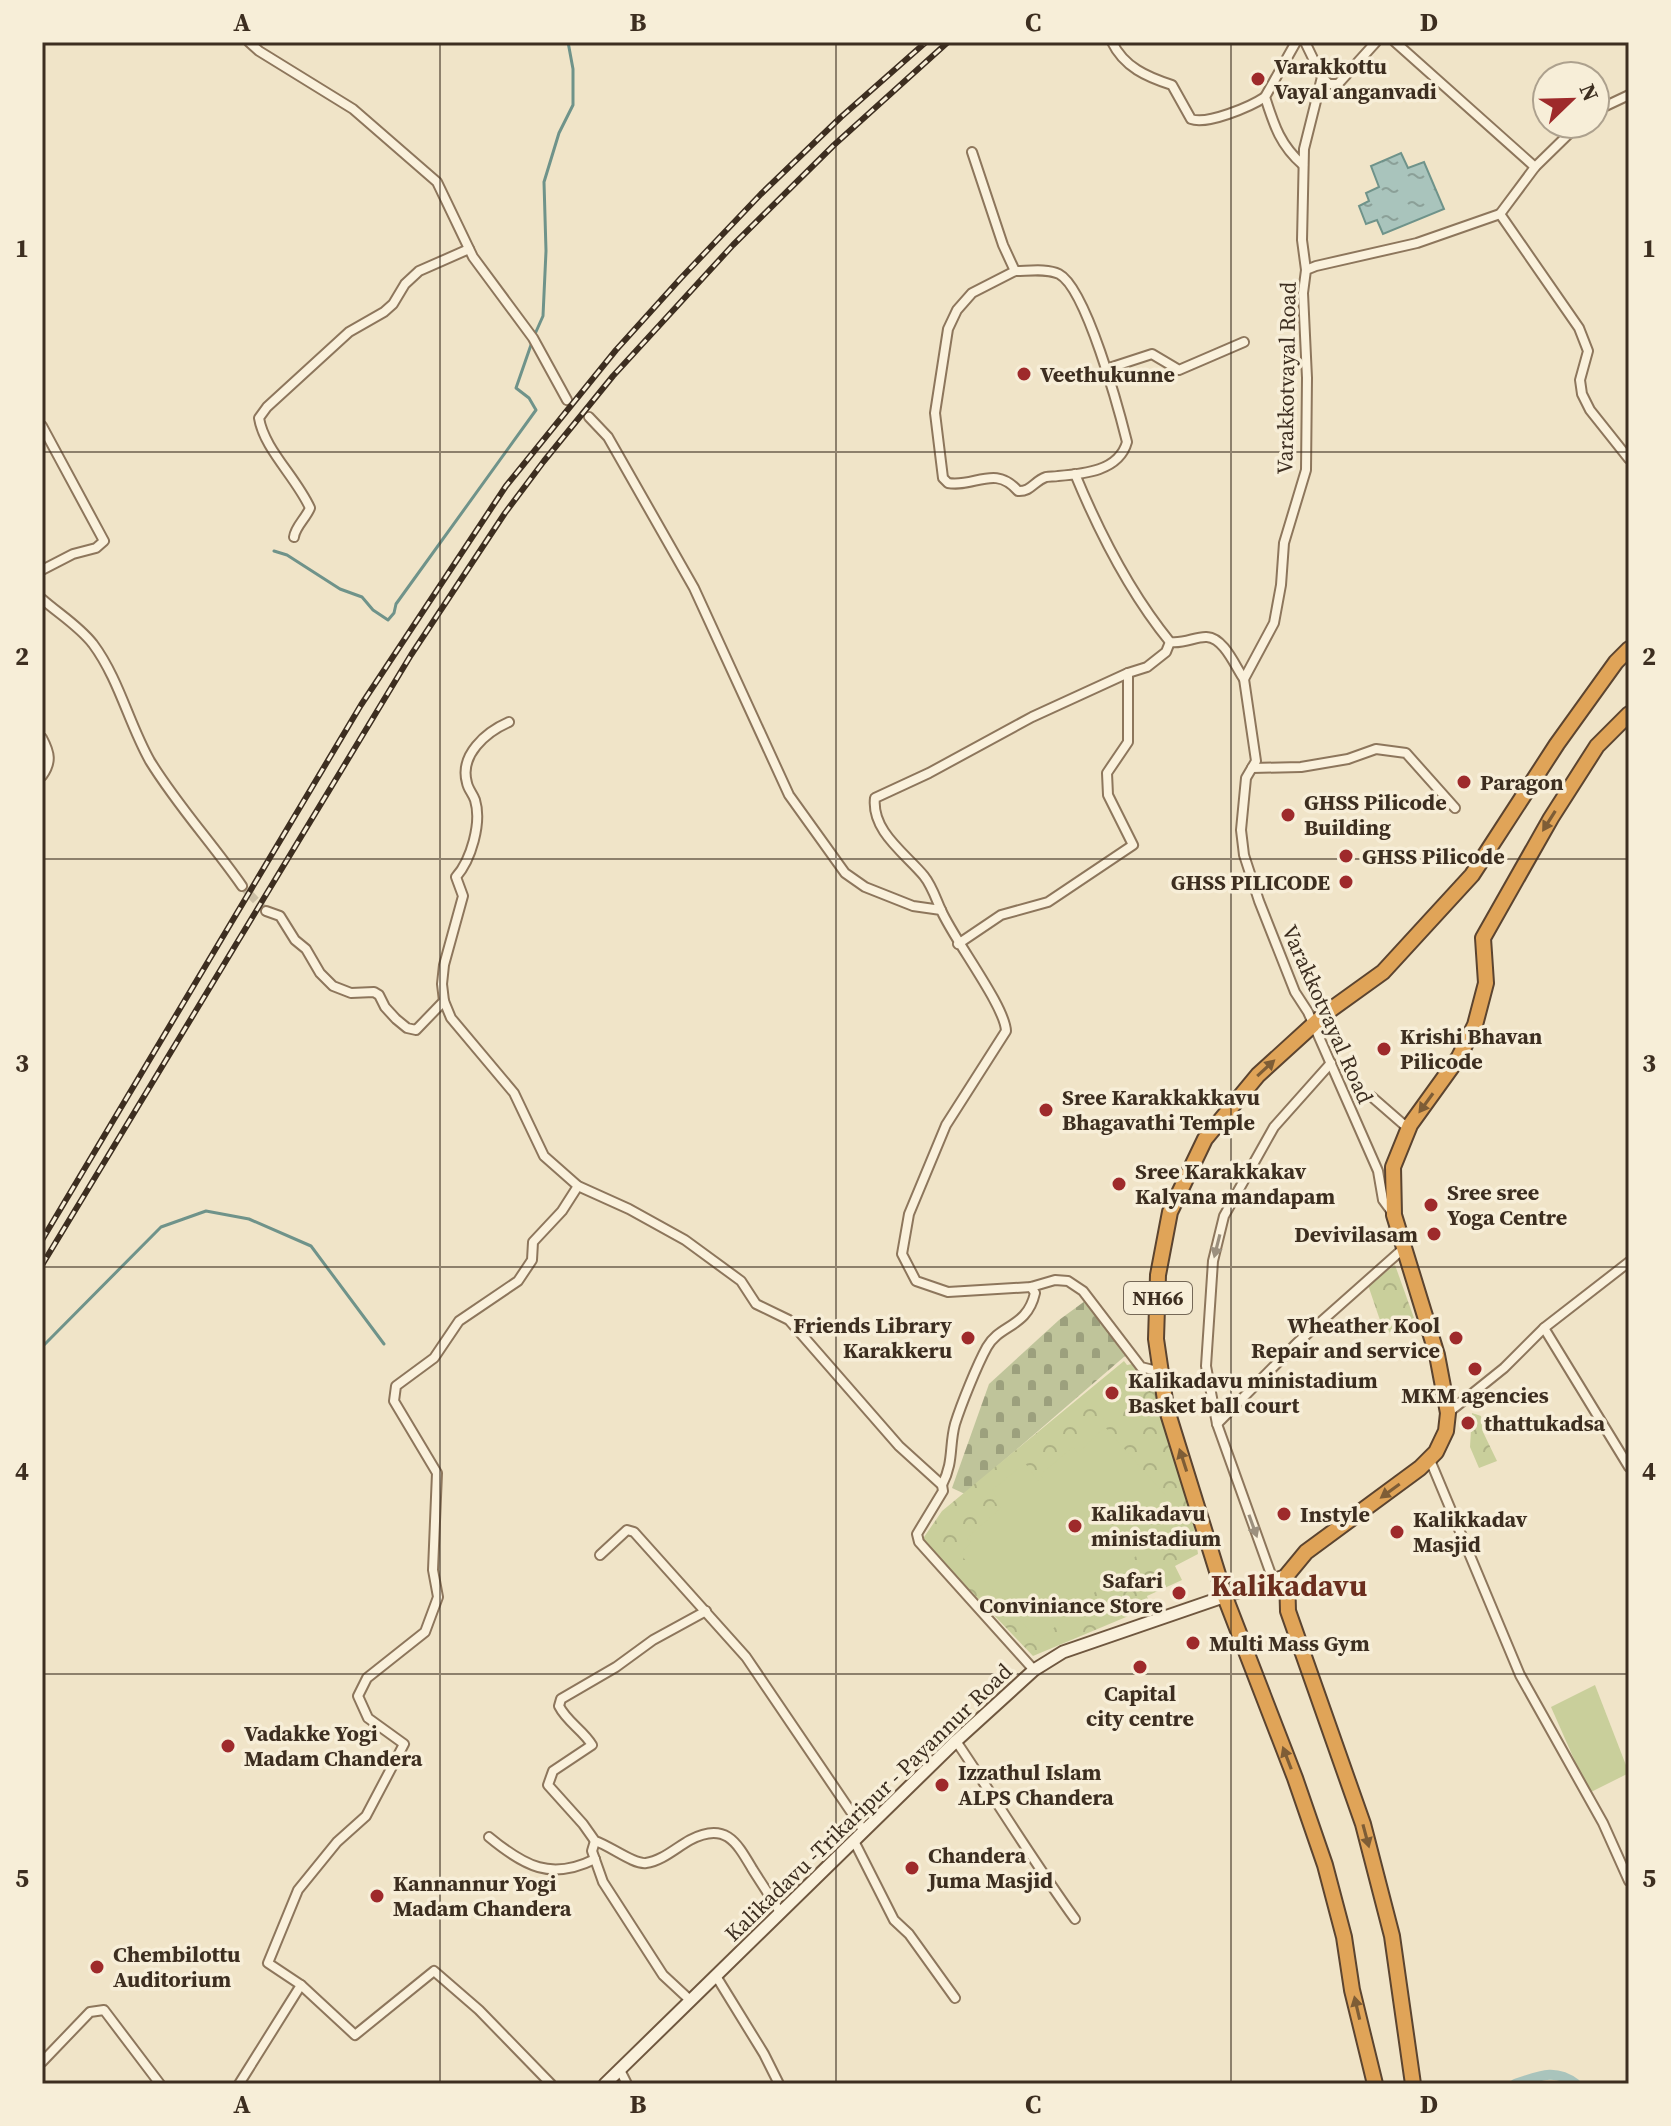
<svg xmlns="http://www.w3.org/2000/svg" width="1671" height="2126" viewBox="0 0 1671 2126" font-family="'Source Serif 4',serif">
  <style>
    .cemetery { fill: url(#cemetery-stones) }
    .park { fill: url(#park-crowns) }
    .pitch { fill: #c9cf9b }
    .water { fill: url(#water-ripples); stroke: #6f938a; stroke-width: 2 }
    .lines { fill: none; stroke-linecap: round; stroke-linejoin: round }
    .stream { stroke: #6f938a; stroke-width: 3 }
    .canal { stroke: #a9c4bc; stroke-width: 10 }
    .street-tunnel { stroke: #ccc0a6; stroke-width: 8; stroke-dasharray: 8 4; stroke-linecap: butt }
    .street-casing { stroke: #8d765c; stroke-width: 12 }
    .secondary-casing { stroke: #6f573f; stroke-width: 15 }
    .highway-casing { stroke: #5b4430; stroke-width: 18 }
    .street { stroke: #faf1dc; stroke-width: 8 }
    .secondary { stroke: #faf1dc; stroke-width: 11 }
    .highway { stroke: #e0a458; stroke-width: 14 }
    .rail-casing { stroke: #3d2e20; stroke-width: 6 }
    .rail { stroke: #f7eed8; stroke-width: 3; stroke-dasharray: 9; stroke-linecap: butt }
    .oneway { fill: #7e5d36 }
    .oneway2 { fill: #9c907e }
    .grid { fill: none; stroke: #3d2e20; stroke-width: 2; stroke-opacity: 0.55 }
    .poi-dot { fill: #9e2a2b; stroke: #f7eed8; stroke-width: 3 }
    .labels { text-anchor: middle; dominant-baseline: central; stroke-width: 7; stroke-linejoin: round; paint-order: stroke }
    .shield { fill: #f7eed8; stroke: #756857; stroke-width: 2 }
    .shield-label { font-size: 20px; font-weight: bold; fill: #3d2e20 }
    .poi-label { font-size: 22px; font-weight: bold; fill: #3d2e20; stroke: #f7eed8; text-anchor: start }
    .street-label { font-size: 22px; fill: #3d2e20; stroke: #f7eed8 }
    .district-label { font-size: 30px; font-weight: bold; fill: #6b2e1e; stroke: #f7eed8 }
    .neatline { fill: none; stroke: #3d2e20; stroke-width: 3 }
    .grid-label { font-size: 26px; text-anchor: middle; font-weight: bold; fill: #3d2e20 }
  </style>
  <defs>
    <pattern id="cemetery-stones" width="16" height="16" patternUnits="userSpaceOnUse" patternTransform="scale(2)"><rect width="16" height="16" fill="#bfc49a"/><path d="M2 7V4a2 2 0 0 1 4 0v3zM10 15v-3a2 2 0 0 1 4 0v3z" fill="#9ca07d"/></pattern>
    <pattern id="park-crowns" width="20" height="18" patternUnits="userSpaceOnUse" patternTransform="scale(2)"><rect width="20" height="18" fill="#c9cf9b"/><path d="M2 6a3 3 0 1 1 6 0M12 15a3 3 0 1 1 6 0" fill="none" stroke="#aeb285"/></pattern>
    <pattern id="water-ripples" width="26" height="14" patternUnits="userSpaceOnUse" patternTransform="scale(2)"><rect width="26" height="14" fill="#a9c4bc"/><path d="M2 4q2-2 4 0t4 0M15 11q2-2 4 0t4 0" fill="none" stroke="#8ba098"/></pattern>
  </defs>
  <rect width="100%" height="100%" fill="#f0e4c8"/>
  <!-- cemetery -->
  <path class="cemetery" d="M1085 1301 1125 1356 965 1494 952 1488 989 1384 1059 1320Z"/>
  <!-- park -->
  <g class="park">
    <path d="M1395 1265 1414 1318 1385 1335 1368 1285Z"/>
    <path d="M1124 1361 1127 1365 1132 1364 1142 1378H1152L1194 1526 1198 1554 1175 1566 1182 1580 1147 1596 1150 1607 1033 1656 922 1540 942 1511Z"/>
    <path d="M1472 1413 1481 1416 1483 1432 1497 1461 1479 1468 1470 1447Z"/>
  </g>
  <!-- pitch -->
  <g class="pitch">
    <path d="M1122 1369 1137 1388 1104 1419 1087 1398Z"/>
    <path d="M1105 1427 1183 1515 1039 1641 960 1554 971 1543 967 1538 1001 1508 994 1501 997 1498 992 1490 1025 1463 1039 1482 1043 1478 1040 1475 1073 1447 1078 1453Z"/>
    <path d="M1595 1685 1629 1773 1589 1793 1551 1707Z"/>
  </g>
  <!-- water -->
  <path class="water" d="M1401 153 1408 168 1424 162 1444 209 1383 234 1377 220 1366 224 1359 206 1369 201 1366 193 1379 187 1371 166Z"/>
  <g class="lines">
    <!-- stream -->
    <g class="stream">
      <path d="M535 334 543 316 546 251 544 182 559 133 573 105V69L568 42"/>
      <path d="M274 551 287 555 340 589 362 597 373 610 388 620 394 613 396 604 536 410 529 398 516 388 532 342"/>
      <path d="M42 1347 161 1227 206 1211 249 1219 311 1246 384 1344"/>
    </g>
    <!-- canal -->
    <path class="canal" d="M1515 2084C1539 2076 1555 2068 1576 2084"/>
    <!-- street-tunnel -->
    <path class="street-tunnel" d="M242 886 266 911"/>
    <!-- street casing -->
    <g class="street-casing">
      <g id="street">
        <path d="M249 42 259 51 353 109 437 182 473 257 533 338 567 400"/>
        <path d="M1112 42C1124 67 1147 77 1172 85L1191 119C1207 125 1250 107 1265 97"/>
        <path d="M1296 42 1265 97C1274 125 1280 145 1303 165"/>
        <path d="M1305 42 1322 77 1329 84H1338L1376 42"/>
        <path d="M1395 42 1535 167"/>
        <path d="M1595 111 1629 95"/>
        <path d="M1579 124 1535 167 1500 214 1579 328 1588 351 1580 380 1582 394 1590 410 1629 459"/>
        <path d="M972 152 1003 245 1015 271"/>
        <path d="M1306 270 1302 240 1304 149 1322 77"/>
        <path d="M1015 271C1028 271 1047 268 1059 274 1086 288 1119 410 1127 442 1119 471 1084 474 1058 476 1054 477 1050 476 1046 477 1034 481 1031 492 1018 491 995 464 974 488 948 483L943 478 935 413 948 329 957 310 972 293Z"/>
        <path d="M1106 369 1152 354 1179 370 1244 342"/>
        <path d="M589 417 608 437 694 588 789 795 845 873 865 887 913 906 941 910C954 940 1005 1006 1006 1031L946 1125 909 1214 902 1254 916 1281 948 1292 1031 1287 1055 1280 1068 1281 1083 1291 1141 1367 1161 1372"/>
        <path d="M42 426 104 541 96 548 73 554 42 570"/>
        <path d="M1075 474C1099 532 1130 593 1170 642 1185 644 1196 636 1207 637 1224 638 1235 666 1244 679"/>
        <path d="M294 537C295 527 306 518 310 508 296 477 264 449 259 418L267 407 349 332 384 312 393 304 405 284 419 271 469 249"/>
        <path d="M42 599C59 614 79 626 93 644 119 679 129 724 150 761 177 805 212 843 242 886"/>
        <path d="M509 722C486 732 459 755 467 783 468 789 473 794 475 800 482 823 471 860 456 877L463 896 444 965 442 984 444 1001 451 1018 514 1093 544 1156 578 1186 629 1209 685 1240 741 1281 756 1304 789 1320 899 1446 942 1485 943 1491 917 1534 919 1542 1034 1670"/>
        <path d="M42 738C50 753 52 762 42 776"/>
        <path d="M1252 768 1301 767 1348 759 1376 749 1406 753 1455 808"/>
        <path d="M941 910C936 899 932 886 924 876 906 854 871 831 875 798L929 773 1032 717 1128 673 1147 667 1166 652 1170 642"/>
        <path d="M266 911 280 916 295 940 306 949 320 973 333 986 351 993 374 992 379 995 385 1007 396 1019 407 1028 416 1030 444 1001"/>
        <path d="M958 944 1001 915 1048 902 1133 845 1108 795 1107 773 1128 742V673"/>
        <path d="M1372 1097 1403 1124 1410 1125"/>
        <path d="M1394 1215 1383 1200 1378 1171 1308 1012 1295 992 1259 901 1244 855 1241 830 1246 778 1256 761 1244 679 1274 623 1281 585 1284 543 1306 470 1307 378 1303 293 1306 270 1316 266 1417 243 1500 214"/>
        <path d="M1544 1328 1629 1467"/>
        <path d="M1448 1413 1504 1368 1544 1328 1629 1262"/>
        <path d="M1217 1424 1297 1343 1404 1248"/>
        <path d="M1430 1460 1520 1675 1603 1823 1629 1881"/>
        <path d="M942 1485C954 1462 949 1446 955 1424 961 1405 977 1365 987 1347 1000 1324 1027 1328 1035 1293L1031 1287"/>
        <path d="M600 1555 627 1530 634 1532 746 1657 864 1831"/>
        <path d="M1273 1580 1217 1424 1206 1366 1213 1261 1224 1216 1274 1127 1331 1063"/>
        <path d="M706 1611 653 1640 616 1667 561 1699 559 1706C567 1722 583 1730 592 1745L553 1771 548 1785 583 1824 595 1841C609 1845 634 1865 646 1863 662 1861 677 1847 690 1840 726 1821 737 1843 753 1870 762 1884 771 1898 780 1912"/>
        <path d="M956 1741C996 1800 1033 1861 1075 1919"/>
        <path d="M489 1837C524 1866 551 1881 595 1859"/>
        <path d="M595 1841 592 1851 603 1882 663 1975 691 2001"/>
        <path d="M854 1841 894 1920 909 1934 955 1998"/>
        <path d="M716 1976 764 2054 779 2084"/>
        <path d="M301 1985 355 2035 434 1971 479 2010 551 2084"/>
        <path d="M42 2062 90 2012 104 2010 160 2084"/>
        <path d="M620 2070 627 2084"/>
        <path d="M239 2084 301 1985 268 1963 298 1890 337 1842 366 1816 404 1744 368 1718 358 1696 367 1678 425 1632 438 1597 433 1570 437 1473 394 1401 396 1386 434 1358 459 1321 518 1281 532 1260 533 1242 562 1211 578 1186"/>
      </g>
    </g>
    <!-- secondary casing -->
    <g class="secondary-casing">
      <path id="secondary" d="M605 2084 956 1741 1034 1670 1063 1652 1287 1575"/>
    </g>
    <!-- highway casing -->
    <g class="highway-casing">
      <g id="highway">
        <path d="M1375 2084 1352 1990 1344 1937 1325 1865 1295 1778 1225 1597 1166 1407 1156 1339 1158 1275 1170 1212 1205 1139 1258 1075 1326 1013 1383 972 1472 875 1557 744 1616 662 1629 649"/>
        <path d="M1413 2084 1392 1936 1363 1824 1288 1611 1287 1575 1306 1552 1420 1468 1436 1452 1446 1431 1448 1413 1437 1355 1394 1215 1393 1167 1410 1125 1459 1057 1475 1025 1486 983 1483 938 1551 818 1597 746 1629 714"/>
      </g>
    </g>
    <!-- street -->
    <use href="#street" class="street"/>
    <!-- secondary -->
    <use href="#secondary" class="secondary"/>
    <!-- highway -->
    <use href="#highway" class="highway"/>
    <!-- rail casing -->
    <g class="rail-casing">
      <g id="rail">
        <path d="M42 1240 361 705 506 486 616 350 681 278 761 194 841 117 926 42"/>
        <path d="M42 1265 411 655 505 513 544 461 613 376 733 245 834 145 948 42"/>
      </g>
    </g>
    <!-- rail -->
    <use href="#rail" class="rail"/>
  </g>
  <!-- one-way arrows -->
  <defs><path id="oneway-solid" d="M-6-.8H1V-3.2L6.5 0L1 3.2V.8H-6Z" transform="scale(2)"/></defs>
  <g class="oneway">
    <use href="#oneway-solid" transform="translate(1549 821) rotate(122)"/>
    <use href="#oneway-solid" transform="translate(1266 1068) rotate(-43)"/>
    <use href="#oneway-solid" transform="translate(1426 1103) rotate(126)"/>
    <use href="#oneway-solid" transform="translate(1183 1460) rotate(-108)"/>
    <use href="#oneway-solid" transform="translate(1390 1491) rotate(144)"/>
    <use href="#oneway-solid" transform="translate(1287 1758) rotate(-111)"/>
    <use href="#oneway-solid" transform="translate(1366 1836) rotate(75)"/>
    <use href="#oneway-solid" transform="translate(1357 2008) rotate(-103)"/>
  </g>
  <g class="oneway2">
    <use href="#oneway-solid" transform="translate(1217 1246) rotate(104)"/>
    <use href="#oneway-solid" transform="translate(1253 1526) rotate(70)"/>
  </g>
  <!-- grid -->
  <path class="grid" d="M440 42V2084M836 42V2084M1231 42V2084M42 452H1629M42 859H1629M42 1267H1629M42 1674H1629"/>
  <!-- markers -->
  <g class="poi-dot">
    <circle cx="1258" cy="79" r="8"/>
    <circle cx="1024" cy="374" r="8"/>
    <circle cx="1464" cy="782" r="8"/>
    <circle cx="1288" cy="815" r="8"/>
    <circle cx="1346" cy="856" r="8"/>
    <circle cx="1346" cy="882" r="8"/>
    <circle cx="1384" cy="1049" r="8"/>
    <circle cx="1046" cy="1110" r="8"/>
    <circle cx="1119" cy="1184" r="8"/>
    <circle cx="1431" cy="1205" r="8"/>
    <circle cx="1434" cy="1234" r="8"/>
    <circle cx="968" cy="1338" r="8"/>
    <circle cx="1456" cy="1338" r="8"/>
    <circle cx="1475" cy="1369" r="8"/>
    <circle cx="1112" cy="1393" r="8"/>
    <circle cx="1468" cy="1423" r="8"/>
    <circle cx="1284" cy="1514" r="8"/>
    <circle cx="1075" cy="1526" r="8"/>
    <circle cx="1397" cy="1532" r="8"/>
    <circle cx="1179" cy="1593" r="8"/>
    <circle cx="1193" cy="1643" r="8"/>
    <circle cx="1140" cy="1667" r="8"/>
    <circle cx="228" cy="1746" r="8"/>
    <circle cx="942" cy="1785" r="8"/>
    <circle cx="912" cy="1868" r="8"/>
    <circle cx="377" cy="1896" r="8"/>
    <circle cx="97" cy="1967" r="8"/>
  </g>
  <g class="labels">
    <!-- shield labels -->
    <rect class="shield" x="1124" y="1282" width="68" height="32" rx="6"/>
    <g class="shield-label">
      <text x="1158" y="1298">NH66</text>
    </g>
    <!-- poi labels -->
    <g class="poi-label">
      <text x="1274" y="66">Varakkottu<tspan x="1274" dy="25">Vayal anganvadi</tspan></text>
      <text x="1040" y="374">Veethukunne</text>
      <text x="1480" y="782">Paragon</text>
      <text x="1304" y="802">GHSS Pilicode<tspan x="1304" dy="25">Building</tspan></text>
      <text x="1362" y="856">GHSS Pilicode</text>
      <text x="1330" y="882" text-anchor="end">GHSS PILICODE</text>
      <text x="1400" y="1036">Krishi Bhavan<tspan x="1400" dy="25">Pilicode</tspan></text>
      <text x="1062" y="1097">Sree Karakkakkavu<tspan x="1062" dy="25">Bhagavathi Temple</tspan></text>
      <text x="1135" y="1171">Sree Karakkakav<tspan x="1135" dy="25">Kalyana mandapam</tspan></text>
      <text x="1447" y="1192">Sree sree<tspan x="1447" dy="25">Yoga Centre</tspan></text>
      <text x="1418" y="1234" text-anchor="end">Devivilasam</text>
      <text x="952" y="1325" text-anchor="end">Friends Library<tspan x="952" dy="25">Karakkeru</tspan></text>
      <text x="1440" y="1325" text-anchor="end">Wheather Kool<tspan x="1440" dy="25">Repair and service</tspan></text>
      <text x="1128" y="1380">Kalikadavu ministadium<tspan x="1128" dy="25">Basket ball court</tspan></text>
      <text x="1475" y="1395" text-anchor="middle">MKM agencies</text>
      <text x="1484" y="1423">thattukadsa</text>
      <text x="1091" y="1513">Kalikadavu<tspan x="1091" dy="25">ministadium</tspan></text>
      <text x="1300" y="1514">Instyle</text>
      <text x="1413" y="1519">Kalikkadav<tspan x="1413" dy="25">Masjid</tspan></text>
      <text x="1163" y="1580" text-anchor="end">Safari<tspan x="1163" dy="25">Conviniance Store</tspan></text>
      <text x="1209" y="1643">Multi Mass Gym</text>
      <text x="1140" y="1693" text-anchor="middle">Capital<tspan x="1140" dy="25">city centre</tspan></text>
      <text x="244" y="1733">Vadakke Yogi<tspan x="244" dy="25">Madam Chandera</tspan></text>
      <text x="958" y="1772">Izzathul Islam<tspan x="958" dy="25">ALPS Chandera</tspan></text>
      <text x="928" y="1855">Chandera<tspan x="928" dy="25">Juma Masjid</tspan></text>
      <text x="393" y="1883">Kannannur Yogi<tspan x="393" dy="25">Madam Chandera</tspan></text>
      <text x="113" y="1954">Chembilottu<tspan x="113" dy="25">Auditorium</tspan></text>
    </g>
    <!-- street labels -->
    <g class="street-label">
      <text transform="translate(1286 378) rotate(-89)">Varakkotvayal Road</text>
      <text transform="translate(1328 1014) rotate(66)">Varakkotvayal Road</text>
      <text transform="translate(868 1802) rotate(-44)">Kalikadavu -Trikaripur - Payannur Road</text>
    </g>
    <!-- district labels -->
    <g class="district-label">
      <text x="1289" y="1585">Kalikadavu</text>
    </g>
  </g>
  <!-- border -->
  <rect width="1671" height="2126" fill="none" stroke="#f7eed8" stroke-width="88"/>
  <!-- north arrow -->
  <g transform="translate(1571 100) rotate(67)"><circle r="38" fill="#f7eed8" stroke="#ada18e" stroke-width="2"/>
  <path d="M0-6L14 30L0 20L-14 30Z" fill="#9e2a2b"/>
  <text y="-12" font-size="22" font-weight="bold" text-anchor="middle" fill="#3d2e20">N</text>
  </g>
  <rect x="44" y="44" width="1583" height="2038" class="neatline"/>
  <g class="grid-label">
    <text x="242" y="31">A</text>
    <text x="638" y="31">B</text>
    <text x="1033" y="31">C</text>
    <text x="1429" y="31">D</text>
    <text x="22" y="257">1</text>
    <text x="1649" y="257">1</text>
    <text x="22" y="665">2</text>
    <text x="1649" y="665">2</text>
    <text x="22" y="1072">3</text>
    <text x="1649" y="1072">3</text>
    <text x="22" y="1480">4</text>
    <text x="1649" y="1480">4</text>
    <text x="22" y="1887">5</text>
    <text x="1649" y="1887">5</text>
    <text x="242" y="2113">A</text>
    <text x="638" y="2113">B</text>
    <text x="1033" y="2113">C</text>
    <text x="1429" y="2113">D</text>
  </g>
</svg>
